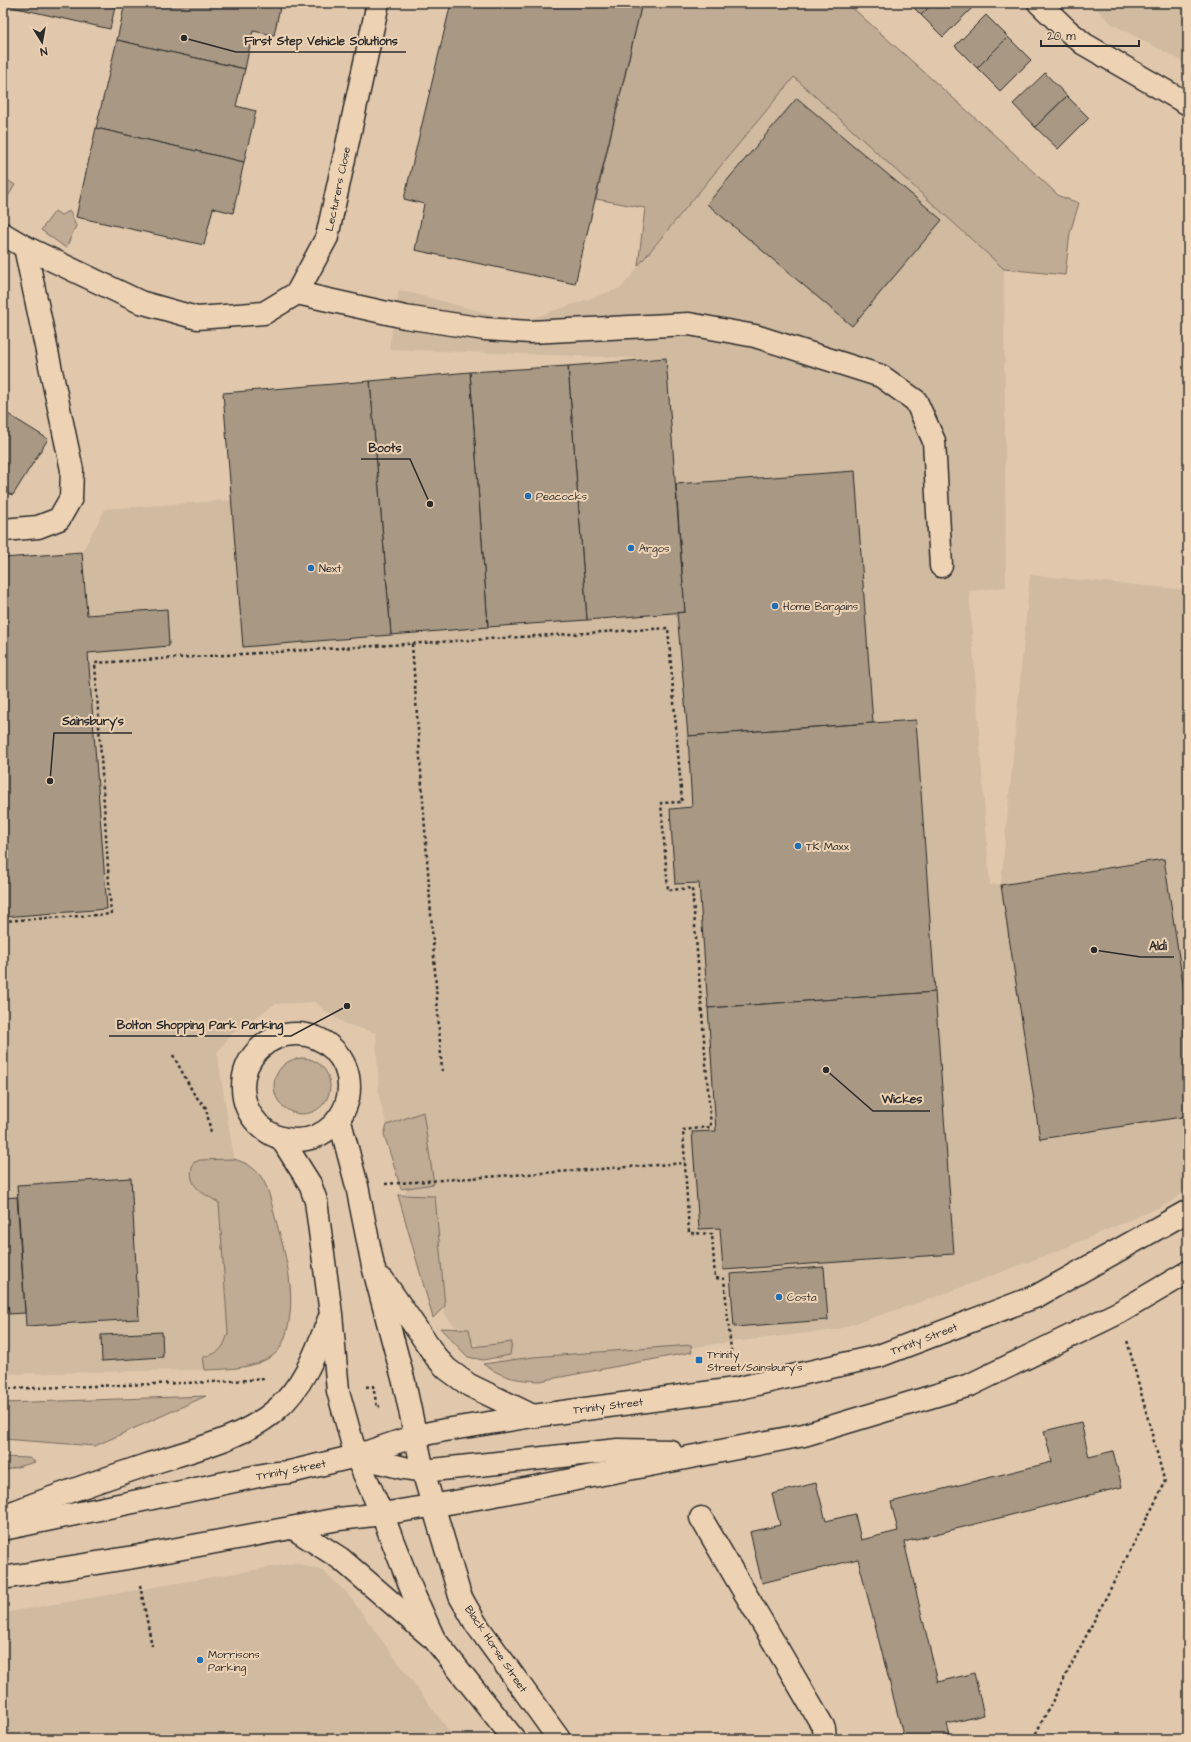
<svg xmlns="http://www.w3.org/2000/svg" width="1191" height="1742" viewBox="0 0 1191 1742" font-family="'Architects Daughter',sans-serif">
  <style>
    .built { fill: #d0baa0 }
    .green { fill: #c0ab94; stroke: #766b60 }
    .building { fill: #a89884; stroke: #2b2b2b }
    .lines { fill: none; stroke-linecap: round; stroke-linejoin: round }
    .minor-casing { stroke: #2b2b2b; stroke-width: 25 }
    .major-casing { stroke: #2b2b2b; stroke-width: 25 }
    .path { stroke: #2b2b2b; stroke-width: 2.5; stroke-dasharray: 3 3; stroke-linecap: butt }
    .minor { stroke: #edd2b4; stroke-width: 22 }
    .major { stroke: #edd2b4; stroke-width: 22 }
    .poi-dot { fill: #1f6fb2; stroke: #edd2b4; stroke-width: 1.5 }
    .labels { text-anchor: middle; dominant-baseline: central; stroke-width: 4; stroke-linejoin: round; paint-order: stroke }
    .street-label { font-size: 11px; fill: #2b2b2b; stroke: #edd2b4 }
    .poi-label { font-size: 11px; fill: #2b2b2b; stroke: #edd2b4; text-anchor: start }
    .leader { fill: none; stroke: #2b2b2b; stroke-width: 1.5 }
    .callout-dot { fill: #2b2b2b; stroke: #edd2b4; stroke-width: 1.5 }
    .callout-label { font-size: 12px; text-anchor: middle; font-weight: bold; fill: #2b2b2b; stroke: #edd2b4; stroke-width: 4; stroke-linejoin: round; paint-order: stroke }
  </style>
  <rect width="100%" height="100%" fill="#e1c8ac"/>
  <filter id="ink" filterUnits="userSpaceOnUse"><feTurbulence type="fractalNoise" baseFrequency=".025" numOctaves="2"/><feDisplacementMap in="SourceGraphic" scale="8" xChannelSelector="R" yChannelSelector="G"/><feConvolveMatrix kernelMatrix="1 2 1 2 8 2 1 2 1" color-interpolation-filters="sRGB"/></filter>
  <g filter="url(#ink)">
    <!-- built -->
    <g class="built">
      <path d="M1090 3H1188V64L1112 24Z"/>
      <path d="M794 77 1004 269 1006 587 969 591 990 885 1001 884 1030 575 1188 590V1186L1172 1202 1062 1249 941 1295 835 1330 714 1344 554 1374 502 1363 480 1349 448 1319 431 1283 379 1097 376 1033 346 1024 326 1012 315 1002 275 1004 233 1033 217 1052 234 1159 248 1163 260 1175 266 1186 285 1254 291 1289V1311L276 1353 254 1365 234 1369 3 1374V558L82 552 105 509 232 500 223 393 470 372 661 359 389 349 399 290 521 322 621 288Z"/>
      <path d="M295 1563 323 1571 347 1593 455 1739H3V1613Z"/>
    </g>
    <!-- green -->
    <g class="green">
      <path d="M642 3H847L1001 141 1059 196 1079 203 1070 233 1065 275 1004 269 794 77 638 266 645 208 596 199Z"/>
      <path d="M3 177 15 185 4 203 3 202Z"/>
      <path d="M55 211 61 215 70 211 76 226 66 248 41 230Z"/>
      <circle cx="302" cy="1086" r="28"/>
      <path d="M423 1112 434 1184 401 1189 384 1134 387 1125Z"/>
      <path d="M234 1159C244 1162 252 1166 259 1174 269 1186 271 1203 275 1217 285 1253 296 1289 288 1327 286 1336 282 1348 275 1354 255 1369 229 1369 205 1370L203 1357C220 1353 223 1349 228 1333L219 1203C202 1192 186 1187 193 1163L200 1160Z"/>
      <path d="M398 1195 435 1196 445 1306 433 1318Z"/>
      <path d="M440 1328 469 1329 473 1347 512 1342 510 1355 483 1360 468 1357Z"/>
      <path d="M691 1345 692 1352 540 1381C516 1380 503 1378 483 1364L533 1357Z"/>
      <path d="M206 1396 95 1446 3 1439V1403Z"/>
      <path d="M3 1457 29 1458 35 1462 3 1471Z"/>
    </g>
    <!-- building -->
    <g class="building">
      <path d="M3 3H116L110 29 3 5Z"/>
      <path d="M125 3H281L274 35 253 31 245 69 117 40Z"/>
      <path d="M451 3H642L575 284 415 250 424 204 404 199Z"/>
      <path d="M909 3H933L921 15Z"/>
      <path d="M933 3H972L974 6 943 37 921 15Z"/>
      <path d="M986 15 1008 37 977 68 955 46Z"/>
      <path d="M1008 37 1031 60 1000 91 977 68Z"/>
      <path d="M117 40 245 69 236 106 256 111 244 162 96 128Z"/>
      <path d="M1045 73 1067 96 1035 127 1013 104Z"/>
      <path d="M1067 96 1089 118 1058 149 1035 127Z"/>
      <path d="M797 98 942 220 852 326 707 204Z"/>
      <path d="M96 128 244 162 233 213 213 208 204 245 76 217Z"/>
      <path d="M666 358 685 612 587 620 568 366Z"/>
      <path d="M568 366 587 620 488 627 470 372Z"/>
      <path d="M470 372 488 627 391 635 370 381Z"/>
      <path d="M370 381 391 635 243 647 223 393Z"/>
      <path d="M3 411 48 439 13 495 3 492Z"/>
      <path d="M855 471 873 723 688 736 677 613 685 612 676 484Z"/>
      <path d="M82 552 87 615 167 609 169 646 88 653 107 909 3 917V558Z"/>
      <path d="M916 720 935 992 708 1008 699 883 675 884 670 809 692 807 688 736Z"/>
      <path d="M1164 859 1188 1016V1116L1040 1139 1001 885Z"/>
      <path d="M935 992 954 1254 723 1270 720 1228 699 1229 692 1132 716 1131 708 1008Z"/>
      <path d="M131 1178 139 1319 26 1326 17 1185Z"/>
      <path d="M17 1197 25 1313 9 1314 8 1305 3 1306V1198Z"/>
      <path d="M824 1267 828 1320 734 1327 730 1274Z"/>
      <path d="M162 1332 163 1357 102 1361 101 1335Z"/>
      <path d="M1081 1422 1089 1457 1113 1451 1122 1487 904 1542 938 1682 974 1673 984 1715 947 1724 951 1739H904L858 1559 762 1583 750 1532 780 1525 772 1494 816 1483 826 1521 855 1514 861 1540 898 1531 891 1502 1052 1462 1044 1431Z"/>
    </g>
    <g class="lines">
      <!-- minor casing -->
      <g class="minor-casing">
        <g id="minor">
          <path d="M1039 3 1067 30 1084 44 1188 104"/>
          <path d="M3 234 25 247 140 302 197 318 264 313 297 293 327 237 378 3"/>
          <path d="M297 293 405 317 485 329 530 332 689 324 755 336 881 376 916 401 934 441 941 566"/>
          <path d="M3 530 38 527 59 519 71 498 72 470 25 247"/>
          <circle cx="296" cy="1087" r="53"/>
          <path d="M339 1118 357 1186 373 1266 404 1382 423 1471 460 1596 476 1624 559 1739"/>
          <path d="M281 1138 310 1184 316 1201 331 1314 338 1391 356 1456 382 1514 413 1593 434 1639 514 1739"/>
          <path d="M383 1280 436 1357 447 1369 469 1385 533 1416"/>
          <path d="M3 1516C50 1498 98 1481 146 1465 188 1451 243 1439 276 1410 304 1386 316 1352 329 1319"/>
          <path d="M701 1518 824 1728 825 1739"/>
          <path d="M293 1528 341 1559 430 1636"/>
        </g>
      </g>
      <!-- major casing -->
      <g class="major-casing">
        <g id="major">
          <path d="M356 1456 404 1468 423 1471 618 1450 670 1451"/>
          <path d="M3 1529 268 1474 290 1472 356 1456 415 1436 445 1430 533 1416 735 1389 879 1356 1037 1296 1188 1211"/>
          <path d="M3 1578 134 1557 339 1519 382 1514 484 1497 804 1435 970 1385 1120 1312 1188 1272"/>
        </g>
      </g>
      <!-- path -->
      <g class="path">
        <path d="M412 644 442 1071"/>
        <path d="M3 921 111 914 95 663 668 628 682 802 661 803 668 890 692 888 711 1127 683 1130 689 1233 712 1234 715 1278 724 1279 732 1360"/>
        <path d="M173 1055 194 1094 206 1108 211 1133"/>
        <path d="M385 1184 685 1163"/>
        <path d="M366 1387 373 1386 377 1407 380 1406"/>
        <path d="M3 1389 213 1382 266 1379"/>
        <path d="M140 1585 152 1646"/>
        <path d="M1033 1739 1165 1483 1127 1340"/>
      </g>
      <!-- minor -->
      <use href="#minor" class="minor"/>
      <!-- major -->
      <use href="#major" class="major"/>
    </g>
  </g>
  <!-- markers -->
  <g class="poi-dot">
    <circle cx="528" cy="496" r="4"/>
    <circle cx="631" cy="548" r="4"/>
    <circle cx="311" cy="568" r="4"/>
    <circle cx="775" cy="606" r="4"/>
    <circle cx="798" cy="846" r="4"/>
    <circle cx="779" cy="1297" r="4"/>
    <rect x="695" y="1356" width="8" height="8" rx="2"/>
    <circle cx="200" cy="1660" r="4"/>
  </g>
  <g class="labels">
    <!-- street labels -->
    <g class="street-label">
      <text transform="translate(338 189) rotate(-78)">Lecturers Close</text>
      <text transform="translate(924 1339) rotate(-21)">Trinity Street</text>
      <text transform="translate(608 1406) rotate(-7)">Trinity Street</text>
      <text transform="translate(291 1470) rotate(-11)">Trinity Street</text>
      <text transform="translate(496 1649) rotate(56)">Black Horse Street</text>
    </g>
    <!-- poi labels -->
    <g class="poi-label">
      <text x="536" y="496">Peacocks</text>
      <text x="639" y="548">Argos</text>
      <text x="319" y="568">Next</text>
      <text x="783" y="606">Home Bargains</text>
      <text x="806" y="846">TK Maxx</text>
      <text x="787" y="1297">Costa</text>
      <text x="707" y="1354">Trinity<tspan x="707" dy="13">Street/Sainsbury's</tspan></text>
      <text x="208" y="1654">Morrisons<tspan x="208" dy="13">Parking</tspan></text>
    </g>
  </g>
  <!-- callouts -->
  <path class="leader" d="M184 38L236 52H406M430 504L410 459H361M50 781L54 733H132M1094 950L1141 957H1174M347 1006L291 1036H109M826 1070L873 1111H930"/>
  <g class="callout-dot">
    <circle cx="184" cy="38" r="4"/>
    <circle cx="430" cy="504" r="4"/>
    <circle cx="50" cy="781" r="4"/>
    <circle cx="1094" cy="950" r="4"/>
    <circle cx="347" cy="1006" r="4"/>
    <circle cx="826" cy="1070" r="4"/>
  </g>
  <g class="callout-label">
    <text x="321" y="45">First Step Vehicle Solutions</text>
    <text x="385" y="452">Boots</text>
    <text x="93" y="725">Sainsbury's</text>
    <text x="1158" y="950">Aldi</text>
    <text x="200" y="1029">Bolton Shopping Park Parking</text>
    <text x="902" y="1103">Wickes</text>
  </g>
  <!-- margin -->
  <rect width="1191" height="1742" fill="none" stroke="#edd2b4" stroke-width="16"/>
  <rect x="8" y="8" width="1175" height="1726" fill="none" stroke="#2b2b2b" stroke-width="1.5" filter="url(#ink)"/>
  <!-- north arrow -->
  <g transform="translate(42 42) rotate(169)" stroke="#edd2b4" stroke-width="3" paint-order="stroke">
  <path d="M0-3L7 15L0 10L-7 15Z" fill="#2b2b2b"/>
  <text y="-6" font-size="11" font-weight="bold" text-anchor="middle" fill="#2b2b2b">N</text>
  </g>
  <!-- scale -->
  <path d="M1041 40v6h98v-6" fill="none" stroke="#2b2b2b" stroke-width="2"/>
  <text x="1047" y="40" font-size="12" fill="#2b2b2b" stroke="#edd2b4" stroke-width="3" paint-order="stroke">20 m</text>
</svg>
